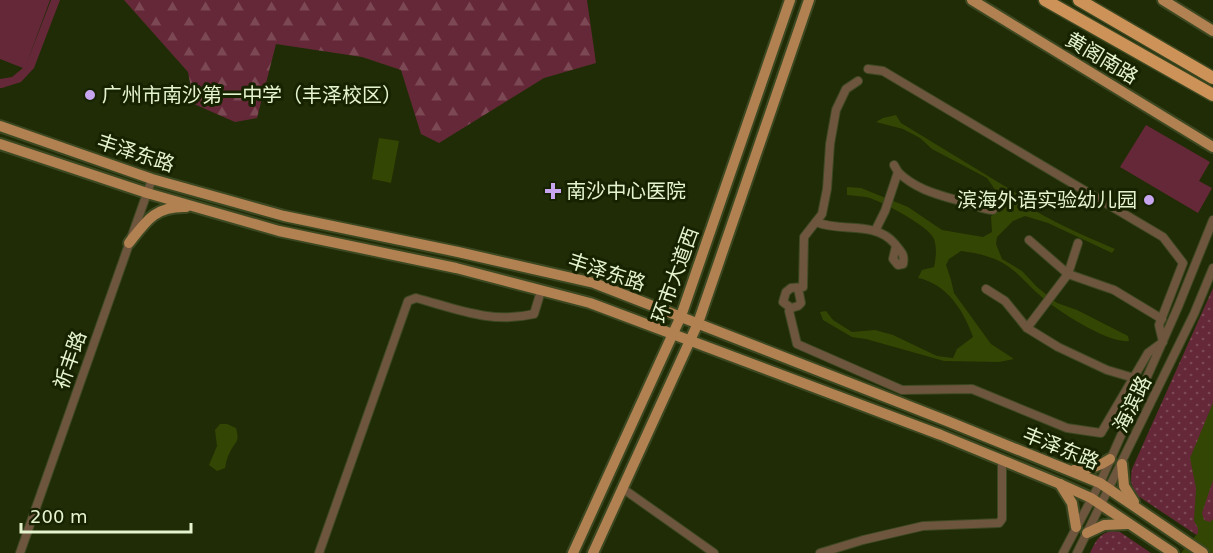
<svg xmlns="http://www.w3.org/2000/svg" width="1213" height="553" viewBox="0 0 1213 553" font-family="'DejaVu Sans','Noto Sans SC',sans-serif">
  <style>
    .forest { fill: url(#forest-firs) }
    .park { fill: url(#park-dots) }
    .pitch { fill: #652839 }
    .water { fill: #344603 }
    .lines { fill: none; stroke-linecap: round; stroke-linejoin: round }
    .minor-casing { stroke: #3c4821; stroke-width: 10 }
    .major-casing { stroke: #3c4821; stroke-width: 14 }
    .highway-casing { stroke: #3c4821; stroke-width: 15 }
    .minor { stroke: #6d553e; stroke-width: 8 }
    .major { stroke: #b18151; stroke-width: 10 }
    .highway { stroke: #cd9258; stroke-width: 12 }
    .poi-dot { fill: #c7a6ef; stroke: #172200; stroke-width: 2 }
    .labels { text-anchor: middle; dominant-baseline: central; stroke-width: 6; stroke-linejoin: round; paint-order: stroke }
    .street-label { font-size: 20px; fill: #e5f4ce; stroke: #172200 }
    .poi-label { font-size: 20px; fill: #e5f4ce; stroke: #172200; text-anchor: start }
  </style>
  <defs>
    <pattern id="forest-firs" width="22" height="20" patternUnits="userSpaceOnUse" patternTransform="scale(1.5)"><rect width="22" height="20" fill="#652839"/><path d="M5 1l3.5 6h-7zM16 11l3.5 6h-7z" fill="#7b4854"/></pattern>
    <pattern id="park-dots" width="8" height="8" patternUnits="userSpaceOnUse" patternTransform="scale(1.5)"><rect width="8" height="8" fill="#652839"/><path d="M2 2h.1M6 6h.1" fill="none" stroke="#7b4854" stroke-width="1.8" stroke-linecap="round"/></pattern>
  </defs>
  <rect width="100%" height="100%" fill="#202c05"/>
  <!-- forest -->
  <path class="forest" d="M124 0H587L596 63 544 78 439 143 421 134 401 70 362 57 276 44 257 118 235 122 194 104 188 72Z"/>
  <!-- park -->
  <g class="park">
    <path d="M1213 288V546L1138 496C1131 487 1130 480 1132 469Z"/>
    <path d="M1113 531 1120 532 1151 553H1090C1096 541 1099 533 1113 531Z"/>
  </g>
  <!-- pitch -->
  <g class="pitch">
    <path d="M0 0H50L26 65 51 0H60L34 68 21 82 2 88H0V79L12 77 23 68 0 59Z"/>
    <path d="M1146 125 1210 162 1199 181 1212 188 1198 213 1120 167Z"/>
  </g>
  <!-- water -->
  <g class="water">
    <path d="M896 115 901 123 1021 196 1020 201C1049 221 1083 235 1115 249L1112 253 1048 223 1025 216 1013 221 997 237 996 244 1002 259 1022 271 1037 287 1057 303 1077 310 1128 336 1129 341C1109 344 1058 311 1043 298 1028 286 1018 271 1001 262 988 255 975 253 961 251L949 259 946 265 951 280 954 293 991 344 1014 359 999 362 944 361 866 339 852 337 823 320 820 312 826 311 833 320 852 332 875 330 893 335 937 356 953 358 957 349 973 337C964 311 947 284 918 278L922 270 934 267C936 258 937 248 934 239 929 226 884 203 870 198 863 196 854 196 847 195V187L861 188 908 207 942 230 983 237 992 232 991 216 997 212 999 202 996 191 987 178 932 149 920 138 903 129 876 122 883 118Z"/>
    <path d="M379 138 399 141 391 183 372 179Z"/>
    <path d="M1213 403V480L1202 513 1204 520 1210 522 1213 519V553H1181L1198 533V528L1194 521 1196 488 1190 458Z"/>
    <path d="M220 424H227L236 428C240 443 236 440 230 452 227 457 226 463 225 468L217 471 209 465 217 446 215 430Z"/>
  </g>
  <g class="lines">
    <!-- minor casing -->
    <g class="minor-casing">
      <g id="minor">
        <path d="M898 172C918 192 945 196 970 204 978 206 984 210 993 210L996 205V200L988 197 976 205"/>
        <path d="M816 222C841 233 875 220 895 244 901 252 905 254 903 264L898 265 893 259 896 246"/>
        <path d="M875 231 885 211 898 172 894 165"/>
        <path d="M1029 240 1068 274 1078 243"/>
        <path d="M798 288 801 303 798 306 791 308 783 302 786 292 791 288 803 287 804 237 822 214 827 189 830 144 836 110 846 89 858 81"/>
        <path d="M986 289 1005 301 1027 328 1058 347 1107 370 1134 378"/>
        <path d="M791 308 789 311 797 344 902 390 972 389 1067 428 1101 433 1148 353 1163 342 1159 325 1183 263 1163 237 883 71 868 69"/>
        <path d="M1027 328 1068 274 1114 290 1162 319"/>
        <path d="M622 488 714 553"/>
        <path d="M20 553 152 179"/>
        <path d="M319 553 408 301 416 298C457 309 491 324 534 314L541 291"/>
        <path d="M820 553 863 540 923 526 999 523 1002 519V461"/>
        <path d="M1063 553 1100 483 1178 307 1213 220"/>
        <path d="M1077 553 1194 314 1213 268"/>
      </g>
    </g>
    <!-- major casing -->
    <g class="major-casing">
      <g id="major">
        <path d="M972 0 1213 147"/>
        <path d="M1163 0 1213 31"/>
        <path d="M0 126 152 179 284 216 458 252 594 283 947 421 1100 483 1203 553"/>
        <path d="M0 144 147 193 279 231 456 268 590 303 941 435 1060 484 1091 498 1173 553"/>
        <path d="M129 243C146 221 155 206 186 207"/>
        <path d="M1122 464 1124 486 1134 502"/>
        <path d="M1074 470C1088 470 1099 467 1110 459"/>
        <path d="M1060 484 1072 503 1076 527"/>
        <path d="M1087 533 1104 525 1127 524"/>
        <path d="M573 553 681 316 790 0"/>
        <path d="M593 553 698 323 809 0"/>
      </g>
    </g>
    <!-- highway casing -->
    <g class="highway-casing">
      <g id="highway">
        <path d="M1045 0 1213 95"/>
        <path d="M1079 0 1213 78"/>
      </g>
    </g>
    <!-- minor -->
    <use href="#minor" class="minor"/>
    <!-- major -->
    <use href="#major" class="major"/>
    <!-- highway -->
    <use href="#highway" class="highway"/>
  </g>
  <!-- markers -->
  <g class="poi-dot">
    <circle cx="90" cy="95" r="6"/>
    <path d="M550 182h6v6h6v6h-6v6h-6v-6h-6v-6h6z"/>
    <circle cx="1149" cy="200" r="6"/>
  </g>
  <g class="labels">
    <!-- street labels -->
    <g class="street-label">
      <text transform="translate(1102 58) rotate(31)">黄阁南路</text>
      <text transform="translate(136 153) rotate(18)">丰泽东路</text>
      <text transform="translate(607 272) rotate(18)">丰泽东路</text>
      <text transform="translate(675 275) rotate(-70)">环市大道西</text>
      <text transform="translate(70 360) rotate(-71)">祈丰路</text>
      <text transform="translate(1132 404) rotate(-64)">海滨路</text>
      <text transform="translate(1061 448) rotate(22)">丰泽东路</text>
    </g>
    <!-- poi labels -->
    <g class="poi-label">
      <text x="102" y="95">广州市南沙第一中学（丰泽校区）</text>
      <text x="566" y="191">南沙中心医院</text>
      <text x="1137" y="200" text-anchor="end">滨海外语实验幼儿园</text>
    </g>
  </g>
  <!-- scale -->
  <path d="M21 523v9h170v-9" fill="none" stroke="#e5f4ce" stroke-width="3"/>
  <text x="30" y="523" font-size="18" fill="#e5f4ce" stroke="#172200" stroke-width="4.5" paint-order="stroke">200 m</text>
</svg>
